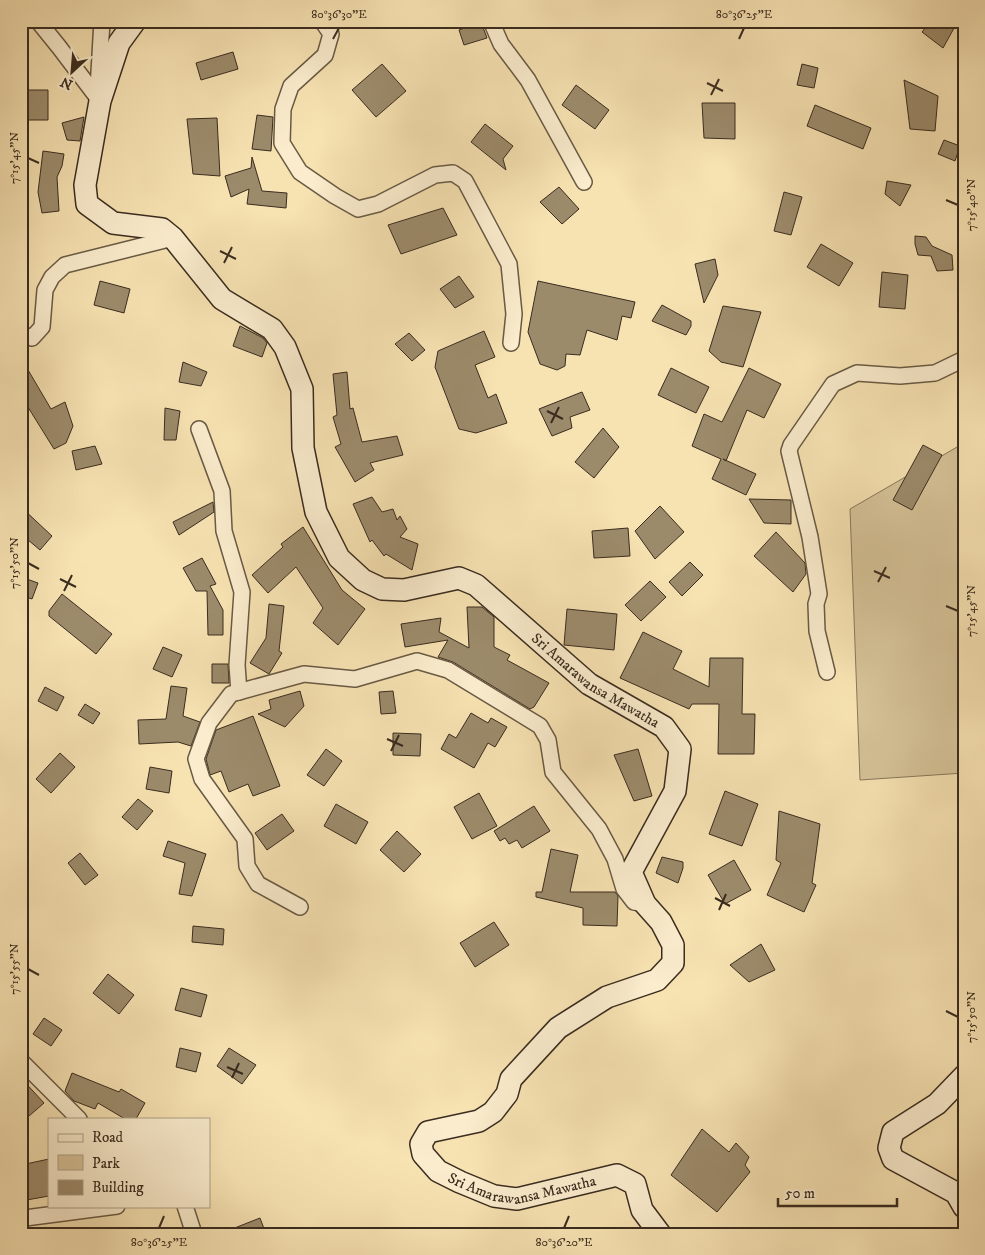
<svg xmlns="http://www.w3.org/2000/svg" width="985" height="1255" viewBox="0 0 985 1255" font-family="'IM FELL DW Pica',serif">
  <style>
    .green { fill: #d7c399; stroke: #88785c }
    .building { fill: #9c8b6b; stroke: #3a2c1f }
    .lines { fill: none; stroke-linecap: round; stroke-linejoin: round }
    .street-casing { stroke: #695a44; stroke-width: 18 }
    .secondary-casing { stroke: #3a2c1f; stroke-width: 24 }
    .street { stroke: #faeccd; stroke-width: 15 }
    .secondary { stroke: #faeccd; stroke-width: 21 }
    .ticks { fill: none; stroke: #3a2c1f; stroke-width: 2 }
    .labels { text-anchor: middle; dominant-baseline: central; stroke-width: 4.5; stroke-linejoin: round; paint-order: stroke }
    .street-label { font-size: 15px; fill: #3a2c1f; stroke: #faeccd }
    .neatline { fill: none; stroke: #3a2c1f; stroke-width: 2 }
    .ticks-label { font-size: 12px; text-anchor: middle; fill: #3a2c1f }
  </style>
  <rect width="100%" height="100%" fill="#f7e2b2"/>
  <filter id="stains"><feTurbulence type="fractalNoise" baseFrequency=".004" numOctaves="4"/><feColorMatrix values="0 0 0 0 .2 0 0 0 0 .09 0 0 0 0 .02 0 0 0 .5 -.17"/></filter>
  <radialGradient id="worn" r=".72"><stop offset=".6" stop-color="#630" stop-opacity="0"/><stop offset="1" stop-color="#630" stop-opacity=".3"/></radialGradient>
  <!-- green -->
  <path class="green" d="M964 443V773L860 780 850 509Z"/>
  <!-- building -->
  <g class="building">
    <path d="M931 21H958L943 48 922 32Z"/>
    <path d="M481 22 487 38 464 45 459 30Z"/>
    <path d="M233 52 238 69 201 80 196 63Z"/>
    <path d="M382 64 406 91 376 117 352 90Z"/>
    <path d="M802 64 818 68 814 88 797 85Z"/>
    <path d="M904 80 938 96 935 131 910 129Z"/>
    <path d="M576 85 609 110 595 129 562 105Z"/>
    <path d="M25 90H48V120H26Z"/>
    <path d="M702 103H735V139L704 138Z"/>
    <path d="M815 105 871 128 863 149 807 126Z"/>
    <path d="M257 115 273 117 271 151 252 149Z"/>
    <path d="M84 117 80 141 67 140 62 123Z"/>
    <path d="M217 118 220 176 193 174 187 119Z"/>
    <path d="M485 124 513 146 503 159 506 170 471 142Z"/>
    <path d="M944 140 960 146 955 161 938 154Z"/>
    <path d="M43 151 64 154 62 166 57 177 59 211 42 213 38 192Z"/>
    <path d="M252 157 262 191 287 193 286 208 247 204 249 189 231 197 225 176 251 168Z"/>
    <path d="M887 181 911 185 900 206 885 194Z"/>
    <path d="M559 187 579 209 562 224 540 202Z"/>
    <path d="M784 192 802 197 791 235 774 231Z"/>
    <path d="M443 208 457 235 401 254 388 225Z"/>
    <path d="M915 236 926 237 932 246 952 255 953 270 937 271 931 256 918 255 915 244Z"/>
    <path d="M821 244 853 263 839 286 807 267Z"/>
    <path d="M715 259 718 275 704 303 695 264Z"/>
    <path d="M882 272 908 275 905 309 879 307Z"/>
    <path d="M459 276 474 297 455 308 440 289Z"/>
    <path d="M100 281 130 289 124 313 94 305Z"/>
    <path d="M538 281 635 302 631 318 622 316 617 340 587 330 580 355 566 354 565 366 557 370 540 364 528 332Z"/>
    <path d="M662 305 691 321V326L686 335 652 321Z"/>
    <path d="M723 306 761 312 743 367 721 362 709 351Z"/>
    <path d="M240 326 263 338 267 343 262 357 233 346Z"/>
    <path d="M484 331 495 357 475 365 488 398 496 394 507 423 476 433 459 429 435 367 438 351Z"/>
    <path d="M409 333 425 350 412 361 395 344Z"/>
    <path d="M21 358 51 409 65 402 73 426 66 443 54 449 26 404 21 406Z"/>
    <path d="M183 362 207 372 201 386 179 382Z"/>
    <path d="M671 368 709 387 696 413 658 395Z"/>
    <path d="M749 368 781 384 764 418 747 410 726 461 723 459 756 474 746 495 712 479 721 459 692 446 704 414 722 422Z"/>
    <path d="M347 372 350 409 353 408 362 442 397 436 403 455 370 463 374 470 355 482 335 447 341 444 333 417 337 415 333 374Z"/>
    <path d="M582 392 590 410 570 417 572 428 552 436 539 409Z"/>
    <path d="M165 408 180 411 176 440H164Z"/>
    <path d="M603 428 619 447 594 478 575 462Z"/>
    <path d="M923 445 942 455 912 510 893 500Z"/>
    <path d="M95 446 102 464 76 470 72 451Z"/>
    <path d="M372 497 382 512 393 509 397 520 400 516 407 529 400 537 418 544 412 570 386 554 384 556 372 540 370 542 353 504Z"/>
    <path d="M749 499 791 500V524L764 523Z"/>
    <path d="M213 502 214 512 179 535 173 522Z"/>
    <path d="M660 506 684 532 655 559 635 531Z"/>
    <path d="M21 507 52 536 40 550 21 534Z"/>
    <path d="M303 527 342 590 365 609 338 645 313 623 323 608 296 567 268 593 252 575 283 547 281 544Z"/>
    <path d="M628 528 630 556 594 558 592 531Z"/>
    <path d="M776 532 805 563 806 574 793 592 754 556Z"/>
    <path d="M202 558 216 584 210 586 223 610V635H208L207 591H196L183 568Z"/>
    <path d="M690 562 703 575 682 596 669 582Z"/>
    <path d="M21 577 38 583 32 599 21 595Z"/>
    <path d="M650 581 666 597 641 621 625 605Z"/>
    <path d="M62 594 112 634 96 654 49 616V611Z"/>
    <path d="M269 604 284 606 279 651 282 653 269 674 250 663 266 638Z"/>
    <path d="M467 607H482L494 617V647L510 655 507 660 549 683 534 707 530 709 453 662 438 657 448 640 405 647 401 624 441 618 439 632 469 648Z"/>
    <path d="M567 609 617 614 614 650 564 645Z"/>
    <path d="M643 632 682 651 673 669 709 687 710 658H743L742 714H755L754 754H718L719 704H692L689 709 620 678Z"/>
    <path d="M163 647 182 655 172 677 153 669Z"/>
    <path d="M212 664H228L229 683H212Z"/>
    <path d="M171 686 187 688 183 716 200 722 191 746 178 742 139 744 138 720 166 719Z"/>
    <path d="M45 687 64 697 57 711 38 701Z"/>
    <path d="M300 691 304 706 285 727 258 714 271 709 269 700Z"/>
    <path d="M393 691 396 713 381 714 379 692Z"/>
    <path d="M85 704 100 713 93 724 78 715Z"/>
    <path d="M471 713 488 723 491 718 507 727 495 747 488 743 474 768 441 749 449 734 456 738Z"/>
    <path d="M253 716 280 786 253 796 248 784 229 792 221 771 210 775 206 759 216 730Z"/>
    <path d="M393 733 421 734 420 756 393 755Z"/>
    <path d="M326 749 342 761 324 786 307 775Z"/>
    <path d="M638 749 652 796 634 801 614 755Z"/>
    <path d="M60 753 75 767 51 793 36 779Z"/>
    <path d="M150 767 172 771 169 793 146 789Z"/>
    <path d="M725 791 758 804 742 846 709 834Z"/>
    <path d="M479 793 497 826 472 839 454 807Z"/>
    <path d="M138 799 153 811 137 830 122 817Z"/>
    <path d="M336 804 368 822 356 844 324 826Z"/>
    <path d="M534 806 550 831 522 848 517 840 509 844 505 838 500 841 494 831Z"/>
    <path d="M779 811 820 824 812 883 816 885 804 912 767 895 781 863 776 860Z"/>
    <path d="M282 814 294 831 267 850 255 833Z"/>
    <path d="M397 831 421 854 404 872 380 850Z"/>
    <path d="M168 841 206 854 192 896 179 894 185 863 163 856Z"/>
    <path d="M551 849 578 855 570 892H615L618 896 617 926 583 925V908L536 897V892H542Z"/>
    <path d="M80 853 98 875 85 885 68 863Z"/>
    <path d="M662 857 683 862V868L678 883 656 873Z"/>
    <path d="M734 860 751 890 725 904 708 875Z"/>
    <path d="M494 922 509 945 475 967 460 943Z"/>
    <path d="M193 926 224 929 223 945 192 942Z"/>
    <path d="M761 944 775 970 749 982 730 965Z"/>
    <path d="M108 974 134 995 119 1014 93 993Z"/>
    <path d="M181 988 207 995 201 1017 175 1010Z"/>
    <path d="M44 1018 62 1030 51 1046 33 1034Z"/>
    <path d="M180 1048 201 1053 196 1072 176 1067Z"/>
    <path d="M229 1048 256 1065 242 1084 217 1066Z"/>
    <path d="M72 1073 119 1092 121 1089 145 1103 136 1119H125L98 1103 95 1109 74 1101 65 1091Z"/>
    <path d="M21 1078 44 1103 21 1123Z"/>
    <path d="M702 1129 729 1152 736 1143 749 1157 745 1165 750 1172 717 1212 671 1175Z"/>
    <path d="M49 1159V1196L21 1201V1165Z"/>
    <path d="M260 1218 266 1234H223L222 1233Z"/>
  </g>
  <g class="lines">
    <!-- street casing -->
    <g class="street-casing">
      <g id="street">
        <path d="M38 21 59 47 100 101"/>
        <path d="M322 21 331 34 325 55 291 86 283 109 282 143 300 172 335 196 358 209 378 204 435 175 453 173 465 181 509 264 514 314 511 343"/>
        <path d="M491 21 501 44 528 80 584 182"/>
        <path d="M98 89 102 21"/>
        <path d="M21 334 32 338 42 327 45 290 52 277 65 265 173 238"/>
        <path d="M199 429 222 491 224 531 242 592 237 665 239 692"/>
        <path d="M827 672 817 631 816 604 819 594 810 537 789 451 791 445 833 384 857 373 900 376 935 373 964 359"/>
        <path d="M300 907 258 884 247 866 245 839 202 779 196 759 209 723 231 694 304 674 355 679 417 661 448 670 540 726 548 740 553 772 599 829 615 859 624 889 634 902 645 904"/>
        <path d="M21 1061 79 1119"/>
        <path d="M185 1206 194 1234"/>
        <path d="M21 1217 25 1218 117 1206"/>
      </g>
    </g>
    <!-- secondary casing -->
    <g class="secondary-casing">
      <g id="secondary">
        <path id="s1" d="M135 21 119 43 100 101 85 185 87 204 113 223 162 229 173 238 222 299 272 329 285 347 302 389 303 448 316 512 339 558 363 580 382 589 404 590 459 578 476 585 589 684 664 727 680 749 675 791 631 872 645 904 661 922 673 945V963L657 980 607 997 558 1028 511 1079 507 1094 493 1112 479 1121 428 1132 421 1144 423 1154 438 1171 460 1182 494 1196 517 1199 617 1175 635 1184 642 1210 660 1234"/>
        <path d="M964 1076 937 1104 893 1132 889 1148 893 1159 956 1193 964 1207"/>
      </g>
    </g>
    <!-- street -->
    <use href="#street" class="street"/>
    <!-- secondary -->
    <use href="#secondary" class="secondary"/>
  </g>
  <!-- ticks -->
  <path class="ticks" d="M333 39 339 28M739 39 744 28M707 83 723 91M711 95 719 79M28 158 39 163M946 200 958 205M220 251 236 259M224 263 232 247M547 411 563 419M551 423 559 407M28 563 39 569M874 571 890 578M60 579 76 587M878 582 886 567M64 591 72 575M946 606 958 611M387 739 403 746M391 751 399 735M715 898 730 906M719 910 726 894M28 969 39 975M946 1011 958 1017M227 1067 243 1074M232 1078 239 1063M159 1228 164 1216M564 1228 569 1216"/>
  <g class="labels">
    <!-- street labels -->
    <g class="street-label">
      <text stroke="none"><textPath href="#s1" startOffset="972">Sri Amarawansa Mawatha</textPath></text>
      <text stroke="none"><textPath href="#s1" startOffset="1766">Sri Amarawansa Mawatha</textPath></text>
    </g>
  </g>
  <!-- margin -->
  <rect width="985" height="1255" fill="none" stroke="#f7e2b2" stroke-width="55"/>
  <!-- legend -->
  <rect x="48" y="1118" width="162" height="90" fill="#faeccd" stroke="#ad9f87"/>
  <rect x="58" y="1134" width="25" height="8" fill="#faeccd" stroke="#ad9f87"/>
  <text x="92" y="1142" font-size="15" fill="#3a2c1f">Road</text>
  <rect x="58" y="1155" width="25" height="15" fill="#d7c399" stroke="#ad9f87"/>
  <text x="92" y="1168" font-size="15" fill="#3a2c1f">Park</text>
  <rect x="58" y="1180" width="25" height="15" fill="#9c8b6b" stroke="#ad9f87"/>
  <text x="92" y="1192" font-size="15" fill="#3a2c1f">Building</text>
  <!-- north arrow -->
  <g transform="translate(72 72) rotate(206)" stroke="#faeccd" stroke-width="4" paint-order="stroke">
  <path d="M0-4L9 19L0 12L-9 19Z" fill="#3a2c1f"/>
  <text y="-8" font-size="14" font-weight="bold" text-anchor="middle" fill="#3a2c1f">N</text>
  </g>
  <!-- scale -->
  <path d="M778 1198v8h119v-8" fill="none" stroke="#3a2c1f" stroke-width="2.5"/>
  <text x="785" y="1198" font-size="15" fill="#3a2c1f" stroke="#faeccd" stroke-width="4" paint-order="stroke">50 m</text>
  <rect x="28" y="28" width="930" height="1200" class="neatline"/>
  <g class="ticks-label">
    <text x="339" y="18">80°36'30"E</text>
    <text x="744" y="18">80°36'25"E</text>
    <text transform="translate(14 158) rotate(-90)" y="4">7°15'45"N</text>
    <text transform="translate(971 205) rotate(-90)" y="4">7°15'40"N</text>
    <text transform="translate(14 563) rotate(-90)" y="4">7°15'50"N</text>
    <text transform="translate(971 611) rotate(-90)" y="4">7°15'45"N</text>
    <text transform="translate(14 969) rotate(-90)" y="4">7°15'55"N</text>
    <text transform="translate(971 1017) rotate(-90)" y="4">7°15'50"N</text>
    <text x="159" y="1246">80°36'25"E</text>
    <text x="564" y="1246">80°36'20"E</text>
  </g>
  <rect width="100%" height="100%" filter="url(#stains)"/>
  <rect width="100%" height="100%" fill="url(#worn)"/>
</svg>
